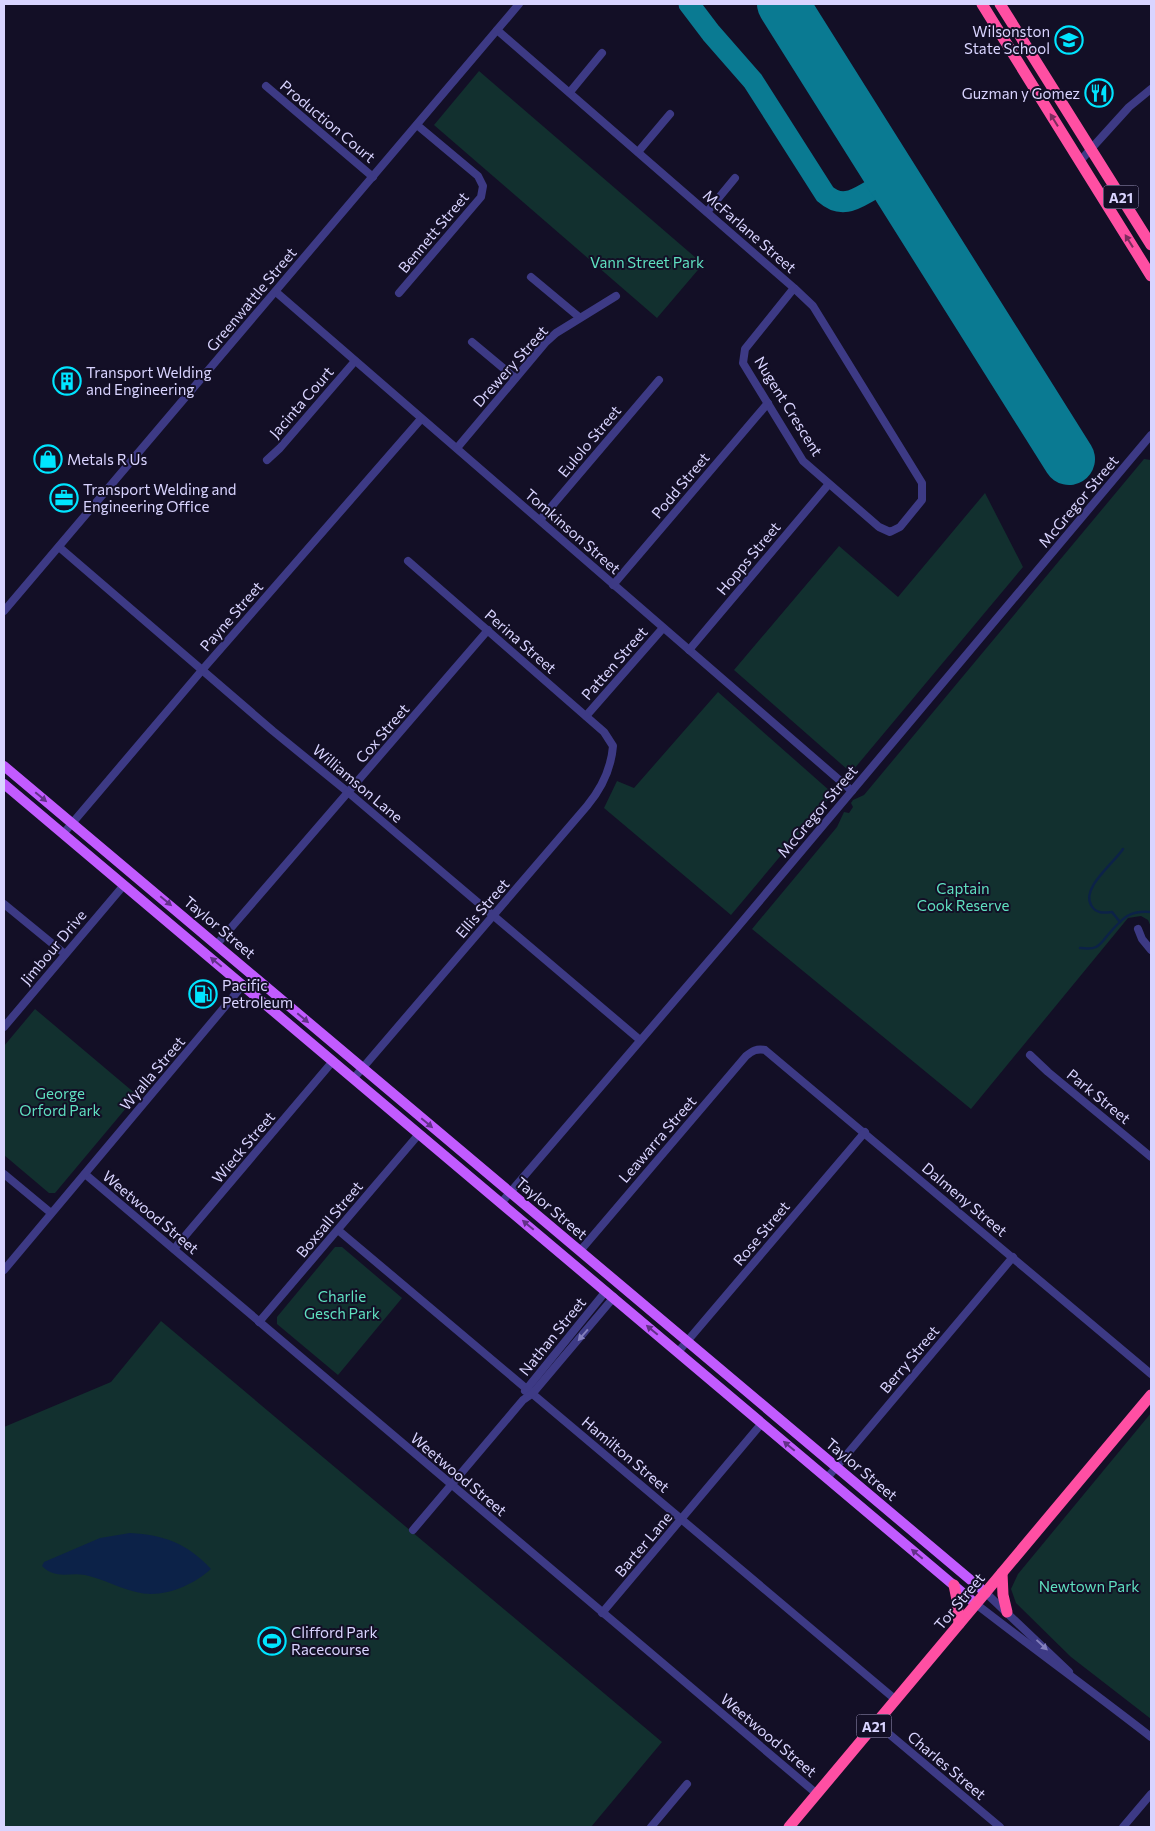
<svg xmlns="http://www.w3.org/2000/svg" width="1155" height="1831" viewBox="0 0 1155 1831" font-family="Commissioner,sans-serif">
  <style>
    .green { fill: #12302f }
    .water { fill: #0c2248 }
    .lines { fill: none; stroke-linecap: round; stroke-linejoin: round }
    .stream { stroke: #0c2248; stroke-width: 2.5 }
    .taxiway { stroke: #0a7a92; stroke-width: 21 }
    .runway { stroke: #0a7a92; stroke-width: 52 }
    .minor { stroke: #3d3a85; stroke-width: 8 }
    .major { stroke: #c25bff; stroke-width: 10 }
    .highway { stroke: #ff4fa3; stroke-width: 11 }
    .oneway { fill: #7d2c5e }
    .oneway2 { fill: #623188 }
    .oneway3 { fill: #837fbc }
    .labels { text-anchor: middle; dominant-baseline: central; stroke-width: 4; stroke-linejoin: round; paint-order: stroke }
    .shield { fill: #130f26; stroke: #9e99be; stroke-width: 1 }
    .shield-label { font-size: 14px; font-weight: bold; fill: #d9d4ff }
    .poi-label { font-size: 15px; fill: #d9d4ff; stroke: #130f26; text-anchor: start }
    .street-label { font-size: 15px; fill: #d9d4ff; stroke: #130f26 }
    .park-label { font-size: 15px; fill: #5fe0c0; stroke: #130f26 }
  </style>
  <rect width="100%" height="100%" fill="#130f26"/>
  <!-- green -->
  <g class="green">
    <path d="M479 71 703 264 657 318 434 125Z"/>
    <path d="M1144 459 1151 460V927L1148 920 1141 916 1128 918 971 1109 752 929 837 827 844 812 849 813 853 807 851 803 853 800 864 795Z"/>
    <path d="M985 493 1023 567 854 769 848 770 734 670 839 546 898 597Z"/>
    <path d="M718 692 830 791V797L731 915 604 808 617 781 634 788Z"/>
    <path d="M35 1009 137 1095 55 1193H49L4 1155V1046Z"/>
    <path d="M335 1247H342L402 1298 338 1375 277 1324V1317Z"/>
    <path d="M161 1321 662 1742 591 1827H4V1427L111 1382Z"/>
    <path d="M1151 1413V1719L1071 1657 1016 1603 1011 1589 1018 1574Z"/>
  </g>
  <!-- water -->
  <path class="water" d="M130 1533C164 1535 187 1543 211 1569 192 1586 162 1599 136 1592 119 1588 103 1579 85 1575 69 1572 56 1580 42 1566L44 1562 100 1538Z"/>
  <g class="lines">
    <!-- stream -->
    <g class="stream">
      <path d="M1120 922 1112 912C1104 913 1096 914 1091 905 1081 888 1114 863 1123 849"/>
      <path d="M1080 948C1085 948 1091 950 1096 947 1100 945 1104 940 1107 936 1122 919 1128 910 1151 912"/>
    </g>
    <!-- taxiway -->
    <g class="taxiway">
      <path d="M689 4 711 33 753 81 825 194C855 221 877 167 900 192L939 252"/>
      <path d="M846 104 883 166 884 176 878 186"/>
    </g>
    <!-- runway -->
    <path class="runway" d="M783 4 1069 459"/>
    <!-- minor -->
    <g class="minor">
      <path d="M497 30 794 288 813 306 922 483V500L900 527 890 532 879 527 803 461 743 363 745 349 794 288"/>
      <path d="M266 86 373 177"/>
      <path d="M570 92 602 53"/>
      <path d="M638 152 670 114"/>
      <path d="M1080 161 1129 107 1151 89"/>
      <path d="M707 212 735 178"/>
      <path d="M531 277 579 317"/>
      <path d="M276 292 852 791"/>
      <path d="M399 293 481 197 483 186 478 176 417 125"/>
      <path d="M472 342 515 378"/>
      <path d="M457 448 546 342 556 333 616 296"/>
      <path d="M267 460 280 448 355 361"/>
      <path d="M540 520 659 380"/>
      <path d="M59 547 273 731 349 793 640 1040"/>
      <path d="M613 585 768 403"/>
      <path d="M4 611 519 4"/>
      <path d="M689 650 828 485"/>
      <path d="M586 716 663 628"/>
      <path d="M63 834 203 669 421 419"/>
      <path d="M4 904 65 954"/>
      <path d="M1138 929 1142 939 1151 950"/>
      <path d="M217 944 488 630"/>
      <path d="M4 1027 124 885"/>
      <path d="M1030 1055 1048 1072 1151 1157"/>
      <path d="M354 1078 587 806C602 788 611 770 613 746L604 732 408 561"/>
      <path d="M4 1174 51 1213"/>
      <path d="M85 1174 817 1794"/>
      <path d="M501 1203 736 929 1151 435"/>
      <path d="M338 1230 896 1700"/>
      <path d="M174 1249 333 1061"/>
      <path d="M580 1251 746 1056C752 1051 757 1048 765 1050L1151 1374"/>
      <path d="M4 1270 243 985"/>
      <path d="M259 1322 419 1134"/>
      <path d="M678 1352 865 1132"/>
      <path d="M525 1391 606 1291"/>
      <path d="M827 1478 1013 1257"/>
      <path d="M413 1530 523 1400 533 1393 614 1297"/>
      <path d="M986 1593 1069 1672"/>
      <path d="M976 1604C1034 1649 1093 1692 1151 1737"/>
      <path d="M602 1613 762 1423"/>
      <path d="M876 1723 1000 1827"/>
      <path d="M651 1827 687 1784"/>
      <path d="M1123 1827 1151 1794"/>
    </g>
    <!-- major -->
    <g class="major">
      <path d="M4 766 986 1593"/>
      <path d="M4 784 976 1604"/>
    </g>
    <!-- highway -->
    <g class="highway">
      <path d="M982 4 1151 276"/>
      <path d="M1000 4 1151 245"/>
      <path d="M1002 1573 1003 1595 1007 1612"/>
      <path d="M954 1585 957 1600 959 1624"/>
      <path d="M789 1827 1151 1395"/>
    </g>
  </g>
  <!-- one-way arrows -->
  <defs><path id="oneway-solid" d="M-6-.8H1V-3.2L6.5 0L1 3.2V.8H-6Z" transform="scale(1.25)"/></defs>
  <g class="oneway">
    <use href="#oneway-solid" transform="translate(1054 120) rotate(-122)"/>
    <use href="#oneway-solid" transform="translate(1129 241) rotate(-122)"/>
  </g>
  <g class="oneway2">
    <use href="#oneway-solid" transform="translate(41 797) rotate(40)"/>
    <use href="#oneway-solid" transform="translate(166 901) rotate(40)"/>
    <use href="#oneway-solid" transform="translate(216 962) rotate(-140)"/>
    <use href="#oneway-solid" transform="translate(303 1018) rotate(40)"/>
    <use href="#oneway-solid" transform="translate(427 1123) rotate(40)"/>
    <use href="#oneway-solid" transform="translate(528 1225) rotate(-140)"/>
    <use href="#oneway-solid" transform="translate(652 1330) rotate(-140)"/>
    <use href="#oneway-solid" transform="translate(789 1446) rotate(-140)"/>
    <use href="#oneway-solid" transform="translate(917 1554) rotate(-140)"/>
  </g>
  <g class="oneway3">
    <use href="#oneway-solid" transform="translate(583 1335) rotate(131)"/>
    <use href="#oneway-solid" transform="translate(1042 1645) rotate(43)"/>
  </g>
  <!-- icons -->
  <defs>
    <g id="school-ring" transform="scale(1.4375)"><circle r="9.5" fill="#130f26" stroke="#00e5ff" stroke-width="1.5"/><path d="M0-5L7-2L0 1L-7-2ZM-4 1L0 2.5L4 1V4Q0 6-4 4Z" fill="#00e5ff"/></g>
    <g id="restaurant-ring" transform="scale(1.4375)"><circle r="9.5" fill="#130f26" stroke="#00e5ff" stroke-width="1.5"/><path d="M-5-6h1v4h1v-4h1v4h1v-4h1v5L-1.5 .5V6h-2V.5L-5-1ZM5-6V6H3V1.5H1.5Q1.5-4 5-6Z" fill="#00e5ff"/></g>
    <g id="building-ring" transform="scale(1.4375)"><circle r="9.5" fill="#130f26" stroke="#00e5ff" stroke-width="1.5"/><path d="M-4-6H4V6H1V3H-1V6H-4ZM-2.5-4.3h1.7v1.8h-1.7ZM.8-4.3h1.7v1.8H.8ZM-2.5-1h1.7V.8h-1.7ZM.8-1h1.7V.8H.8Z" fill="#00e5ff"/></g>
    <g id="shop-ring" transform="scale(1.4375)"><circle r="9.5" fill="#130f26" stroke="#00e5ff" stroke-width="1.5"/><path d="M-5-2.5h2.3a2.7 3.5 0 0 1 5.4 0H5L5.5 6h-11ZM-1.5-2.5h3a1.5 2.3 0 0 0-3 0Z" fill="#00e5ff"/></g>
    <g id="office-ring" transform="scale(1.4375)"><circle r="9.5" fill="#130f26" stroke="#00e5ff" stroke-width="1.5"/><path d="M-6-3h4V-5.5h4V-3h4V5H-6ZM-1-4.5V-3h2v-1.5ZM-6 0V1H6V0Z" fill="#00e5ff"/></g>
    <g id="fuel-ring" transform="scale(1.4375)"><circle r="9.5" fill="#130f26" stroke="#00e5ff" stroke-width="1.5"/><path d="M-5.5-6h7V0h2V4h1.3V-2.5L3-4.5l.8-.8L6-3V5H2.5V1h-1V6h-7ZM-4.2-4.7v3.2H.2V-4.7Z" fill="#00e5ff"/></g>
    <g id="stadium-ring" transform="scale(1.4375)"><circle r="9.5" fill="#130f26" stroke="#00e5ff" stroke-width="1.5"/><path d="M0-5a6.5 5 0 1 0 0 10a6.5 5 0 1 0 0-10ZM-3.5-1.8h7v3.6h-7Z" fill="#00e5ff"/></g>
  </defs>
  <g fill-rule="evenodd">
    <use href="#school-ring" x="1069" y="40"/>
    <use href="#restaurant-ring" x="1099" y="93"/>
    <use href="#building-ring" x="67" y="381"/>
    <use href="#shop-ring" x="48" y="459"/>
    <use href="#office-ring" x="64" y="498"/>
    <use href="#fuel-ring" x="203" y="994"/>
    <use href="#stadium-ring" x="272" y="1641"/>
  </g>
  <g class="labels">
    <!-- shield labels -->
    <g class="shield">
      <rect x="1103.5" y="185.5" width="35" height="23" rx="4"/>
      <rect x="856.5" y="1714.5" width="35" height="23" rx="4"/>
    </g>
    <g class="shield-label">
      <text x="1121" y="197">A21</text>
      <text x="874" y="1726">A21</text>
    </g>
    <!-- poi labels -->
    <g class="poi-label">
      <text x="1050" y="31" text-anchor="end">Wilsonston<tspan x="1050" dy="17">State School</tspan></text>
      <text x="1080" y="93" text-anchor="end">Guzman y Gomez</text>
      <text x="86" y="372">Transport Welding<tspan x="86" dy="17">and Engineering</tspan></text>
      <text x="67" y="459">Metals R Us</text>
      <text x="83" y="489">Transport Welding and<tspan x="83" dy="17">Engineering Office</tspan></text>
      <text x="222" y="985">Pacific<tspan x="222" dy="17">Petroleum</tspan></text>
      <text x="291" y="1632">Clifford Park<tspan x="291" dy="17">Racecourse</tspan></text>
    </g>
    <!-- street labels -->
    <g class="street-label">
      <text transform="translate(328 121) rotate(40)">Production Court</text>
      <text transform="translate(750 231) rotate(41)">McFarlane Street</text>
      <text transform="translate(433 232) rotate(-50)">Bennett Street</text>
      <text transform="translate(251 299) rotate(-50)">Greenwattle Street</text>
      <text transform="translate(510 366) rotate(-48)">Drewery Street</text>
      <text transform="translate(301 402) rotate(-49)">Jacinta Court</text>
      <text transform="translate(789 406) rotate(58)">Nugent Crescent</text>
      <text transform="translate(589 441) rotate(-50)">Eulolo Street</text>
      <text transform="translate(680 485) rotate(-50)">Podd Street</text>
      <text transform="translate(1078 501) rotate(-50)">McGregor Street</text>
      <text transform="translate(573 531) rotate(41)">Tomkinson Street</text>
      <text transform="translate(748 558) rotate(-50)">Hopps Street</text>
      <text transform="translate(231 616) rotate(-49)">Payne Street</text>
      <text transform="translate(521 641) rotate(41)">Perina Street</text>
      <text transform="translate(614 663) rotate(-49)">Patten Street</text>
      <text transform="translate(382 733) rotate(-49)">Cox Street</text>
      <text transform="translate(358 783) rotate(40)">Williamson Lane</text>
      <text transform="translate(817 811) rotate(-50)">McGregor Street</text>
      <text transform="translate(482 908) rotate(-49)">Ellis Street</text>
      <text transform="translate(220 927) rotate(40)">Taylor Street</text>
      <text transform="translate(53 947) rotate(-50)">Jimbour Drive</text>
      <text transform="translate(152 1073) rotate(-50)">Wyalla Street</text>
      <text transform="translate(1099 1096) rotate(39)">Park Street</text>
      <text transform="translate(657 1139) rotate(-49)">Leawarra Street</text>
      <text transform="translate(243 1147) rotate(-50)">Wieck Street</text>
      <text transform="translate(965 1199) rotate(40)">Dalmeny Street</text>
      <text transform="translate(552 1208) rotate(40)">Taylor Street</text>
      <text transform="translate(151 1212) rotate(40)">Weetwood Street</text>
      <text transform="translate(329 1219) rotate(-50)">Boxsall Street</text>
      <text transform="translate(761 1233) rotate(-50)">Rose Street</text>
      <text transform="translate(552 1336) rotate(-51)">Nathan Street</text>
      <text transform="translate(909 1359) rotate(-50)">Berry Street</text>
      <text transform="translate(626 1454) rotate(40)">Hamilton Street</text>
      <text transform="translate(862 1469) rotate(40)">Taylor Street</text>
      <text transform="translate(459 1474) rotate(40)">Weetwood Street</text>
      <text transform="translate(643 1544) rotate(-50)">Barter Lane</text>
      <text transform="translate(959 1601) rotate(-50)">Tor Street</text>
      <text transform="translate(769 1735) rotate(40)">Weetwood Street</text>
      <text transform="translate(947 1765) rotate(40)">Charles Street</text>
    </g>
    <!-- park labels -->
    <g class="park-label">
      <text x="647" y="262">Vann Street Park</text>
      <text x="963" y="888">Captain<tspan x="963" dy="17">Cook Reserve</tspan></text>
      <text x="60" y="1093">George<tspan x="60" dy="17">Orford Park</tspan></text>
      <text x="342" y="1296">Charlie<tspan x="342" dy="17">Gesch Park</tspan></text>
      <text x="1089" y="1586">Newtown Park</text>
    </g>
  </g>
  <!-- border -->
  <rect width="1155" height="1831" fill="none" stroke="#d9d4ff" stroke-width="10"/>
</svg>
